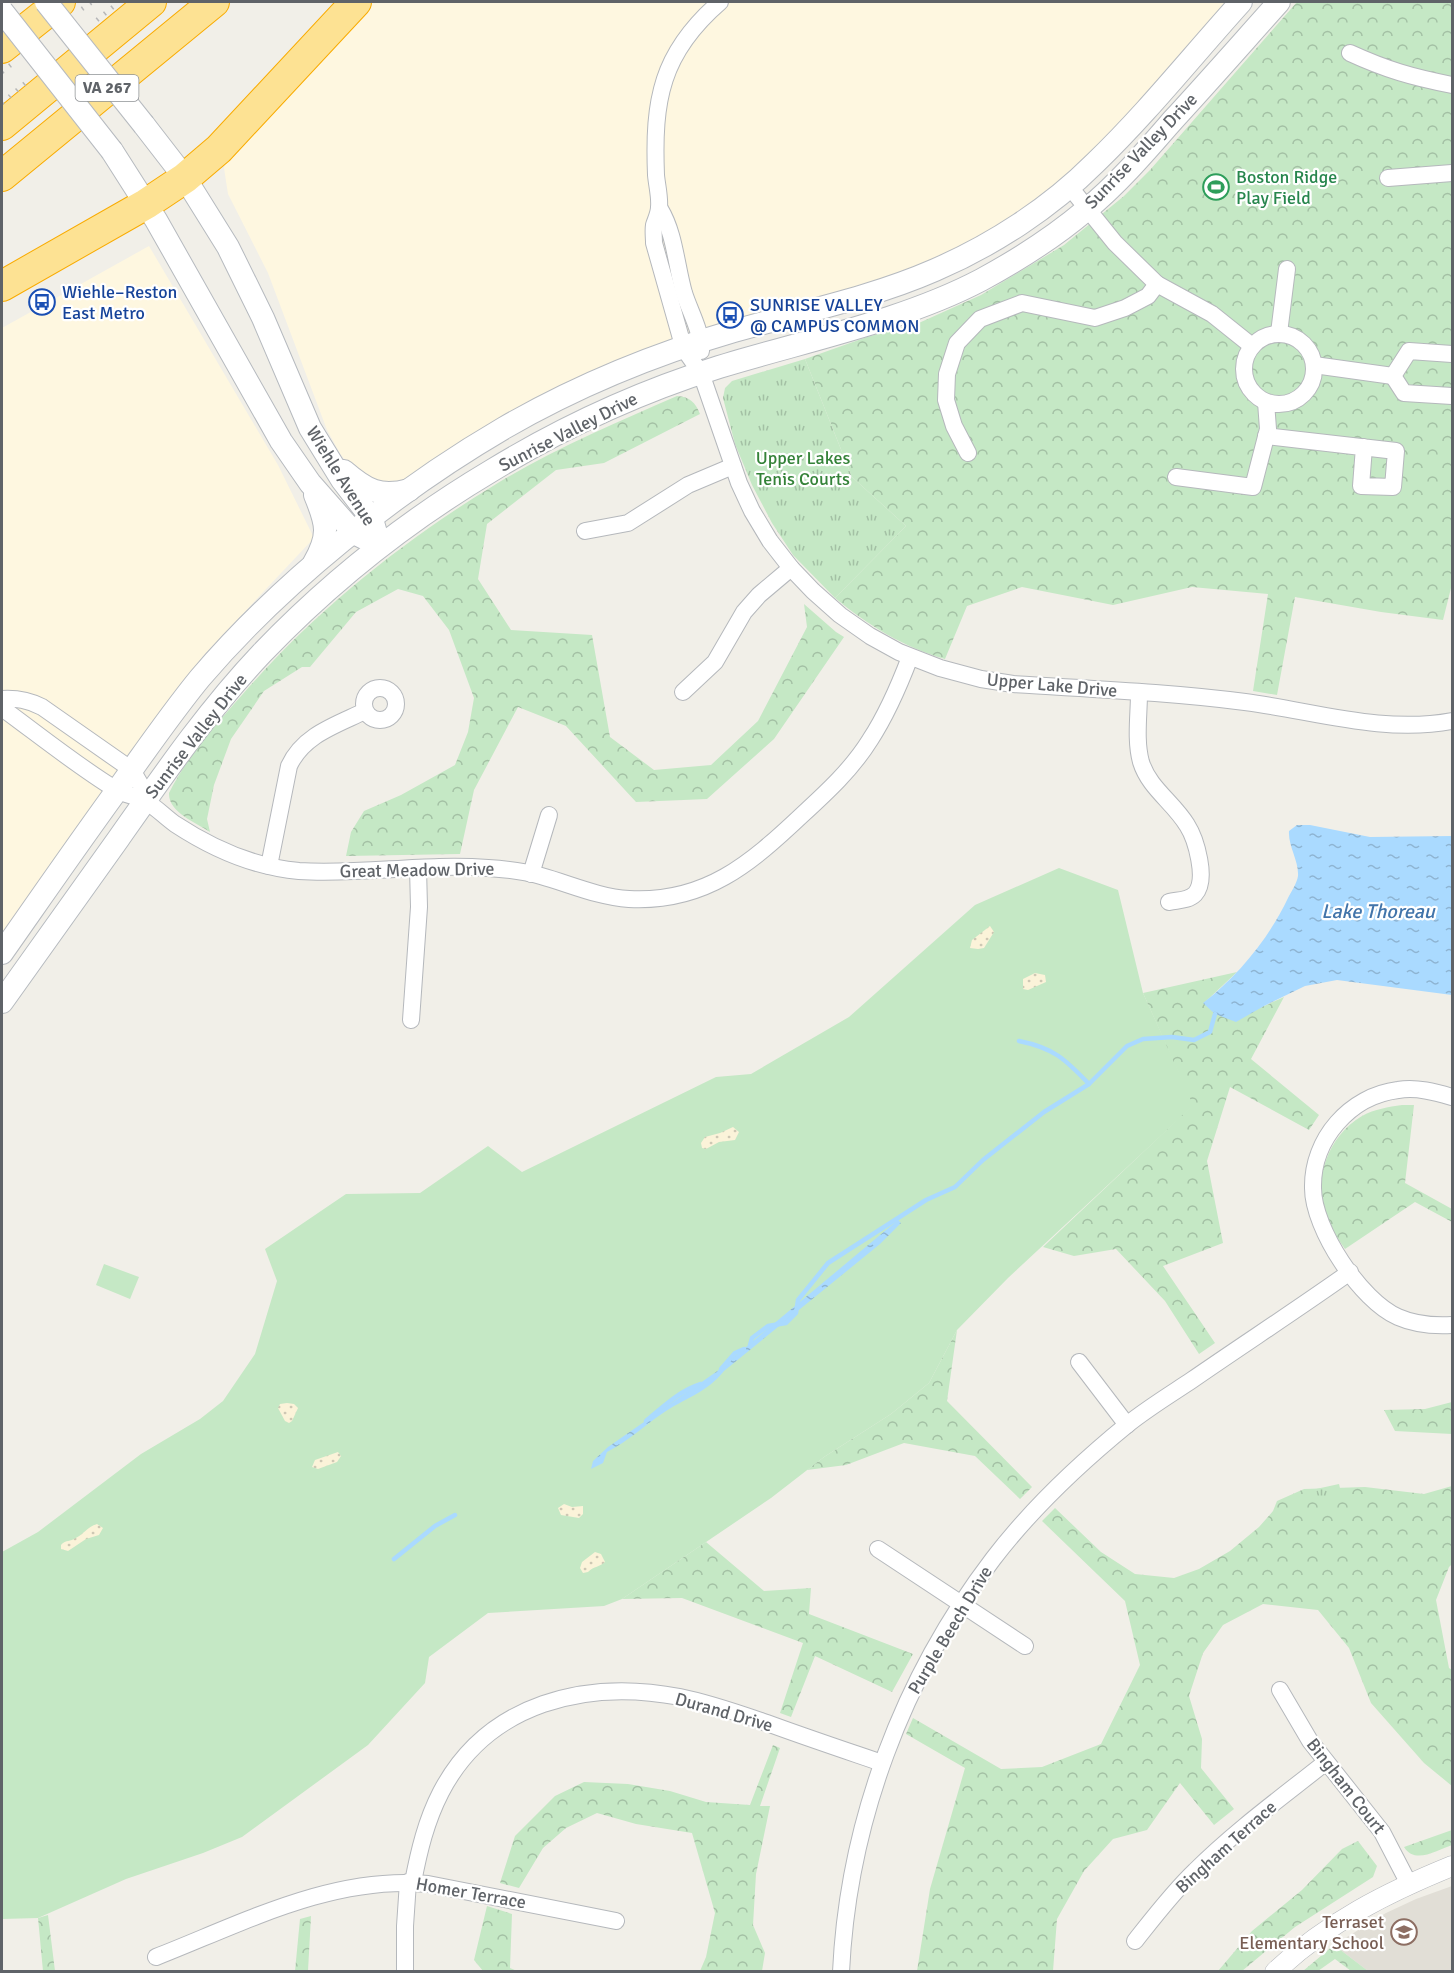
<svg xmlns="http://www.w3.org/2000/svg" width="1454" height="1973" viewBox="0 0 1454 1973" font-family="Signika,sans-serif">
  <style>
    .commercial { fill: #fef7e0 }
    .education { fill: #e1ded6 }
    .green { fill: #c5e8c5 }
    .forest { fill: url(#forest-crowns) }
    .sand { fill: url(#sand-dots) }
    .park { fill: url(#park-tufts) }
    .water { fill: url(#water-ripples) }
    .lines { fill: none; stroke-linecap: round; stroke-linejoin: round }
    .stream { stroke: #aadaff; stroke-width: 4.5 }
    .minor-casing { stroke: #b5b8bc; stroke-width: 18 }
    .tertiary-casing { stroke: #b5b8bc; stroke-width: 21 }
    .secondary-casing { stroke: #b6babf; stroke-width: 24 }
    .motorway-casing { stroke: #f9ab00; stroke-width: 32 }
    .minor { stroke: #fff; stroke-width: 16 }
    .tertiary { stroke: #fff; stroke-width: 20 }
    .secondary { stroke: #fff; stroke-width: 22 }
    .motorway { stroke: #fde293; stroke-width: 30 }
    .rail { stroke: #b6b7b8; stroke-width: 4.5; stroke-dasharray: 1.5 8; stroke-linecap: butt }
    .secondary-bridge-casing { stroke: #b6babf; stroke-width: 24; stroke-linecap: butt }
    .secondary-bridge { stroke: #fff; stroke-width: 22 }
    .labels { text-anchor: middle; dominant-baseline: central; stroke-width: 4.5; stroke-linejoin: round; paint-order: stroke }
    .shield { fill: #fff; stroke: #8f9295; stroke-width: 1.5 }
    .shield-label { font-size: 16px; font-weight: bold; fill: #5f6368 }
    .street-label { font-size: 18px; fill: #5f6368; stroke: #fff }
    .leisure-label { font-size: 18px; fill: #27864d; stroke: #fff; text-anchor: start }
    .transit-label { font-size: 18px; fill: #164399; stroke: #fff; text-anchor: start }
    .park-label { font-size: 18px; fill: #348238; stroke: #fff }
    .education-label { font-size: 18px; fill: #785e54; stroke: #fff; text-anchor: end }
    .water-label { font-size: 20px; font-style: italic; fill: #4174aa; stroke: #fff }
  </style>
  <defs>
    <pattern id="forest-crowns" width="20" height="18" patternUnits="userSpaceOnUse" patternTransform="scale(1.5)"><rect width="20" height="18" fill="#c5e8c5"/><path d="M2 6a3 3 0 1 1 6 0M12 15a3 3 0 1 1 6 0" fill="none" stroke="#a3c0a4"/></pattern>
    <pattern id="sand-dots" width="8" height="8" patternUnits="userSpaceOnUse" patternTransform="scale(1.5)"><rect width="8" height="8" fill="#fbf3d9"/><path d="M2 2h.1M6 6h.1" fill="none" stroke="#cec8b4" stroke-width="1.8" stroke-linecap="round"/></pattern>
    <pattern id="park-tufts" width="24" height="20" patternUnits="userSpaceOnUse" patternTransform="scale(1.5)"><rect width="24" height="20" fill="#c5e8c5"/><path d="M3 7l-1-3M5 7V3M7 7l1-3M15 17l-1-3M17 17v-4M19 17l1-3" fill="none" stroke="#a3c0a4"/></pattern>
    <pattern id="water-ripples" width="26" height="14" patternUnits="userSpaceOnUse" patternTransform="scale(1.5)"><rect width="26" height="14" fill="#aadaff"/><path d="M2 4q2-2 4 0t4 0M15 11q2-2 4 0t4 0" fill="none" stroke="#8eb4d2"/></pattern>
  </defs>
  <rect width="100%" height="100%" fill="#f1efe8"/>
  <!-- commercial -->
  <g class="commercial">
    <path d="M368 2H1229L1105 143 1025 211 922 268 751 318 397 484 376 485 358 475 341 455 327 430 268 273 228 194 224 168 227 156Z"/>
    <path d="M149 246 278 465 314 538 203 656 2 933V328Z"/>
  </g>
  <!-- education -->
  <path class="education" d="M1452 1886V1971H1368L1334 1945 1386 1913 1416 1899Z"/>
  <!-- green -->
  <g class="green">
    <path d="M1059 868 1118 890 1143 993 1194 1105 1008 1278 957 1330 929 1383 891 1414 824 1457 771 1498 622 1599 604 1606 488 1613 429 1657 425 1683 368 1745 242 1837 203 1853 126 1879 38 1918 2 1919V1552L38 1532 141 1454 200 1419 223 1401 255 1354 277 1281 265 1249 346 1194 420 1193 488 1146 522 1172 716 1077 751 1074 849 1017 975 905Z"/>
    <path d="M104 1264 139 1277 130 1299 96 1285Z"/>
  </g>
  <!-- forest -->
  <g class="forest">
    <path d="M1297 2H1452V584L1443 620 1381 612 1295 597 1277 695 1253 691 1268 594 1192 587 1113 605 1022 587 967 606 945 659C903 647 868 625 835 598L906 526 852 477 805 359 867 337 921 322 981 295 1064 245 1124 196 1150 170Z"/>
    <path d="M677 396C690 397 695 402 700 414L604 463 556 470 487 524 478 579 511 630 592 635 610 737 654 770 711 765 758 721 807 627 804 604 836 632 844 637 774 739 707 799 636 802 566 726 518 707 474 790 460 854 346 856 351 832 364 811 401 795 455 765 468 732 474 698 449 630 423 596 398 589 356 612 310 667H302L264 691 231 739 214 785 207 819 210 832C195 822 168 812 169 793 187 757 216 724 242 695 313 613 401 542 493 486 551 450 615 423 677 396Z"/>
    <path d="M1237 972 1204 1003 1264 1006 1284 997 1251 1059 1319 1115 1309 1130 1230 1087 1207 1161 1223 1243 1163 1266 1215 1343 1199 1354 1165 1301 1116 1249 1074 1256 1043 1247 1193 1105 1143 993Z"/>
    <path d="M1402 1105H1414L1405 1183 1452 1209V1222L1415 1202 1345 1249C1338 1239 1331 1229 1326 1217 1312 1180 1328 1136 1362 1116 1375 1109 1388 1107 1402 1105Z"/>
    <path d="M957 1330 947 1401 1032 1487 1020 1499 975 1456 904 1443 846 1465 807 1470 824 1457 891 1414 929 1383Z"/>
    <path d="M1452 1402V1434L1395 1431 1384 1410 1425 1409Z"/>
    <path d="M1452 1486V1564L1449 1567 1436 1600 1449 1668 1452 1670V1786L1424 1763 1371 1703 1349 1648 1318 1610 1263 1604 1223 1625 1203 1653 1189 1696 1202 1739 1201 1768 1234 1809 1214 1825 1180 1783 1147 1830 1113 1839 1084 1871 1057 1919 1053 1971H917L930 1889 965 1768 906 1734 913 1718 1001 1769 1042 1767 1101 1744 1140 1665 1125 1601 1042 1521 1055 1508 1101 1552 1135 1574 1174 1578 1199 1569 1230 1551 1259 1527 1273 1511 1277 1501 1304 1489 1365 1487 1424 1494Z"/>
    <path d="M706 1542 764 1591 811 1588 809 1614 913 1654 892 1692 815 1656 791 1717 780 1713 803 1643 682 1598 622 1599Z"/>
    <path d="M773 1745 780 1748 760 1806H770L756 1874 753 1925 765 1953 762 1971H700L706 1957 715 1913 692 1833 636 1824 597 1813 566 1828 543 1848 519 1888 500 1883 515 1836 555 1796 584 1782 628 1784 670 1791 706 1802 750 1805Z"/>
    <path d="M1452 1830V1845C1437 1850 1415 1865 1404 1847Z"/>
    <path d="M1358 1841 1377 1866 1373 1877 1295 1927 1242 1971H1218L1252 1931 1302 1890 1342 1849Z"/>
    <path d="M487 1906 512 1914 510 1968 517 1971H483L474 1960Z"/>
    <path d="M48 1915 55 1971H43L38 1918Z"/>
    <path d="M311 1916 308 1971H295L300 1919Z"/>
    <path d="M1334 1945 1368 1971H1351L1335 1959 1318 1971H1303Z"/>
  </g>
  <!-- sand -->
  <g class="sand">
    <path d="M990 926 994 932 984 948 978 949 970 948 972 940Z"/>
    <path d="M1035 973 1045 975 1046 982 1028 990 1023 989V979Z"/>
    <path d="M733 1127 739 1132 735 1140 719 1142 706 1149 702 1148 701 1143 705 1137 720 1133Z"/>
    <path d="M287 1403 294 1404 298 1408 292 1421 289 1423 285 1421 278 1408 280 1404Z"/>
    <path d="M338 1452 341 1456 337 1462 318 1469 312 1467 315 1460Z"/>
    <path d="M564 1504 572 1507 583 1506V1514L579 1518 561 1515 558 1508Z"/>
    <path d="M97 1524 103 1528 99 1535 86 1539 68 1551 61 1549V1545C65 1540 68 1542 74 1539 83 1535 87 1527 97 1524Z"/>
    <path d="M595 1552 601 1554 605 1562C600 1567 594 1566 588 1572L583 1573 580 1568 582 1562Z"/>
  </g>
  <!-- park -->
  <g class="park">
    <path d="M805 359 852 477 906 526 835 598 793 555 772 523 752 485 735 444 723 398 725 388 732 381Z"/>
    <path d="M1339 1484 1343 1501 1319 1504 1316 1489Z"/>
  </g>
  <!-- water -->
  <g class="water">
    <path d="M1297 825H1310L1370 837 1452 836V995L1337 980 1305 986 1264 1006 1236 1022 1215 1014 1203 1003C1239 975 1269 938 1288 898 1291 892 1297 883 1298 876 1299 861 1288 846 1289 831Z"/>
    <path d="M898 1220 901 1223 880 1244 724 1371C707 1392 688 1397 666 1411 646 1424 629 1441 607 1452L603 1463 591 1469 593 1461 608 1447 716 1372Z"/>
  </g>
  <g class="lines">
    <!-- stream -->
    <g class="stream">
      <path d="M1019 1041C1054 1048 1065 1059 1089 1084"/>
      <path d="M750 1345 752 1338 768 1326 786 1323 796 1313 798 1300 828 1263 926 1200 955 1187 983 1160 1044 1112 1089 1084 1127 1046 1143 1039 1172 1037 1194 1040 1210 1032 1215 1014"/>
      <path d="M721 1369 735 1353 744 1349"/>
      <path d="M646 1421C663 1407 679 1391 701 1384"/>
      <path d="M394 1559 435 1526 455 1515"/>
    </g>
    <!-- minor casing -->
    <g class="minor-casing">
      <g id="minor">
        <path d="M720 2C661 53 653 100 656 175 657 186 660 197 659 207 659 213 656 219 654 225 653 231 654 237 654 243L684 349 701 373 739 483 752 511 770 541 791 568 813 591 840 615 870 636 899 652 940 668 981 679 1013 684C1090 689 1168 692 1245 702 1314 711 1383 734 1452 721"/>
        <path d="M1350 53C1387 70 1412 77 1452 85"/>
        <path d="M1388 178 1452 173"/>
        <path d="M1069 186 1115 243 1157 284 1212 314 1252 346"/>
        <path d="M660 209C675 234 676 265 684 293 690 312 702 332 701 351"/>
        <path d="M1279 333 1287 269"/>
        <circle cx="1279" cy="369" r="35"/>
        <path d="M1314 365 1393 376"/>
        <path d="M1393 376 1409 351 1452 354"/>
        <path d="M1393 376 1404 393 1452 396"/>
        <path d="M1266 436 1396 451 1393 487 1361 486 1364 447"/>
        <path d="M968 453 954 426 946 400 947 374 957 343 980 319 1022 303 1095 318 1125 308 1148 296 1157 284"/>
        <path d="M1176 477 1253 487 1268 429 1266 402"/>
        <path d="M585 531 628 523 688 485 733 466"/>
        <circle cx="380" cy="704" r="16"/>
        <path d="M683 692 715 662 744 612 759 595 791 568"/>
        <path d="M1139 693C1139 715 1135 740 1141 762 1149 788 1173 802 1187 825 1196 839 1208 880 1195 894 1188 901 1177 900 1169 902"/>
        <path d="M2 699C17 698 28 700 42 707L132 770 142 787 145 801"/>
        <path d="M2 708C39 735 76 765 115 789 125 795 136 796 145 801 156 807 165 817 175 824 213 849 253 867 299 871 362 875 425 863 488 868 505 869 523 871 541 876 570 884 598 897 629 899 705 903 750 864 802 815 827 792 852 769 870 740 887 714 899 686 910 657"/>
        <path d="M269 866 289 766C303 735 336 725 365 711"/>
        <path d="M531 874 549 815"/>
        <path d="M411 1020 419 907 418 868"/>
        <path d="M1452 1097C1435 1092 1417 1087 1398 1090 1350 1096 1312 1139 1313 1188 1313 1229 1361 1301 1398 1317 1416 1325 1434 1326 1452 1325"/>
        <path d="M1079 1362 1127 1425"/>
        <path d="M878 1549 1025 1646"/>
        <path d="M1280 1690 1310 1741 1382 1832 1409 1884"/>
        <path d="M413 1882C419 1851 426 1821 441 1792 488 1702 587 1679 680 1697 710 1703 738 1713 767 1723 805 1737 844 1750 882 1763"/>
        <path d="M1135 1941C1154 1917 1173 1892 1195 1871 1235 1831 1282 1797 1326 1762"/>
        <path d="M156 1957C243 1923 333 1875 428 1884L616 1921"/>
        <path d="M405 1972V1926L408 1882"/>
        <path d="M841 1972C848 1823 903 1677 993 1559 1032 1508 1079 1464 1128 1424 1148 1408 1171 1394 1192 1380 1244 1344 1298 1309 1350 1272"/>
      </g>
    </g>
    <!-- tertiary casing -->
    <g class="tertiary-casing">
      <path id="tertiary" d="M1275 1972C1326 1923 1388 1892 1452 1866"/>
    </g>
    <!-- secondary casing -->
    <g class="secondary-casing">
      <g id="secondary">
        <path d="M144 125 185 178 228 247 263 318 310 428 342 480 372 519 376 533"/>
        <path d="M112 151 156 220 281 441 310 483 354 533 368 540"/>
        <path d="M344 471C366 490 380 498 409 490"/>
        <path d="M314 563C330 535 327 524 315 495"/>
        <path d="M2 953C42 896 82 838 123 782 148 747 173 711 200 678 281 583 396 491 504 428 575 387 655 354 734 331 801 312 871 298 935 270 993 245 1050 208 1095 163 1147 113 1193 55 1241 2"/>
        <path d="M2 1002C41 947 80 893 119 838 164 774 208 710 262 653 330 582 407 521 491 471 563 427 639 392 719 367 804 341 903 321 981 280 1018 260 1054 237 1086 210 1118 184 1146 151 1173 120 1209 81 1244 41 1279 2"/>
      </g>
    </g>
    <!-- motorway casing -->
    <g class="motorway-casing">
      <g id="motorway">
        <path d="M2 48 60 2"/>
        <path d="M2 125 151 2"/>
        <path d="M2 176 214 2"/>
        <path d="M2 286 146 204 185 178 219 149 356 2"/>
      </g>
    </g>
    <!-- minor -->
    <use href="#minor" class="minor"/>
    <!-- tertiary -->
    <use href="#tertiary" class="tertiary"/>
    <!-- secondary -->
    <use href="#secondary" class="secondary"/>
    <!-- motorway -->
    <use href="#motorway" class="motorway"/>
    <!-- rail -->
    <g class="rail">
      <path d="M82 9 92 2"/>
      <path d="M97 20 119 2"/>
      <path d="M2 72 12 64"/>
      <path d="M2 103 30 79"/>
    </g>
    <!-- secondary-bridge casing -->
    <g class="secondary-bridge-casing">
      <g id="secondary-bridge">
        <path d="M46 2 144 125"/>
        <path d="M2 11 112 151"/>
      </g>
    </g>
    <!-- secondary-bridge -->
    <use href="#secondary-bridge" class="secondary-bridge"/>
  </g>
  <!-- icons -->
  <defs>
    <g id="stadium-ring" transform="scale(1.35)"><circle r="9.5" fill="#fff" stroke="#2e9e5b" stroke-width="1.5"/><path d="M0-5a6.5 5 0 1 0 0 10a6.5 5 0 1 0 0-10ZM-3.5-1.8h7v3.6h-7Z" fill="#2e9e5b"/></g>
    <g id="bus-ring" transform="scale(1.35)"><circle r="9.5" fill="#fff" stroke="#1a4fb4" stroke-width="1.5"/><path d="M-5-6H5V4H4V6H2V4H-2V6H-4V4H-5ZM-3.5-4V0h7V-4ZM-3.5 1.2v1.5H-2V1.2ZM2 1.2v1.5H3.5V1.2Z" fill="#1a4fb4"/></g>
    <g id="school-ring" transform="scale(1.35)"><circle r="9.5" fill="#fff" stroke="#8d6e63" stroke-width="1.5"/><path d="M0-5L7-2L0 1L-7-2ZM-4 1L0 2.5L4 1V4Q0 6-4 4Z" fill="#8d6e63"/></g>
  </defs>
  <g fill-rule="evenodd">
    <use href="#stadium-ring" x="1216" y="187"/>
    <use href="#bus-ring" x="42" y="302"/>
    <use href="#bus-ring" x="730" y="315"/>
    <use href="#school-ring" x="1404" y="1932"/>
  </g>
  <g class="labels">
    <!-- shield labels -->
    <rect class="shield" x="75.5" y="75" width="63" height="26" rx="4.5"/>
    <g class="shield-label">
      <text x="107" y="88">VA 267</text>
    </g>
    <!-- street labels -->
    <g class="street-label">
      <text transform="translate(1141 151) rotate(-46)">Sunrise Valley Drive</text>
      <text transform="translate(568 432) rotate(-27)">Sunrise Valley Drive</text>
      <text transform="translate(341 476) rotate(58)">Wiehle Avenue</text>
      <text transform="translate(1052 685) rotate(5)">Upper Lake Drive</text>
      <text transform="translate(196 736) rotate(-52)">Sunrise Valley Drive</text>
      <text transform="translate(417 870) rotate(-1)">Great Meadow Drive</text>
      <text transform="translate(950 1630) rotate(-59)">Purple Beech Drive</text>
      <text transform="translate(724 1712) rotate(16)">Durand Drive</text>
      <text transform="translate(1346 1786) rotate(52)">Bingham Court</text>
      <text transform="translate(1226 1847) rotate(-42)">Bingham Terrace</text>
      <text transform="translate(471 1893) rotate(10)">Homer Terrace</text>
    </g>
    <!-- leisure labels -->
    <g class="leisure-label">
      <text x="1236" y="177">Boston Ridge<tspan x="1236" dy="21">Play Field</tspan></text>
    </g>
    <!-- transit labels -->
    <g class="transit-label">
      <text x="62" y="292">Wiehle–Reston<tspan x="62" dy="21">East Metro</tspan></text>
      <text x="750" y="305">SUNRISE VALLEY<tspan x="750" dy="21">@ CAMPUS COMMON</tspan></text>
    </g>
    <!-- park labels -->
    <g class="park-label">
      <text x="803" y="458">Upper Lakes<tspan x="803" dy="21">Tenis Courts</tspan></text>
    </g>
    <!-- education labels -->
    <g class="education-label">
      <text x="1384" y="1922">Terraset<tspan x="1384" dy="21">Elementary School</tspan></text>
    </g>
    <!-- water labels -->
    <g class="water-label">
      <text x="1378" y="911">Lake Thoreau</text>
    </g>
  </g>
  <!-- border -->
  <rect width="1454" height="1973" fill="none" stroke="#5f6368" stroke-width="6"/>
</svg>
